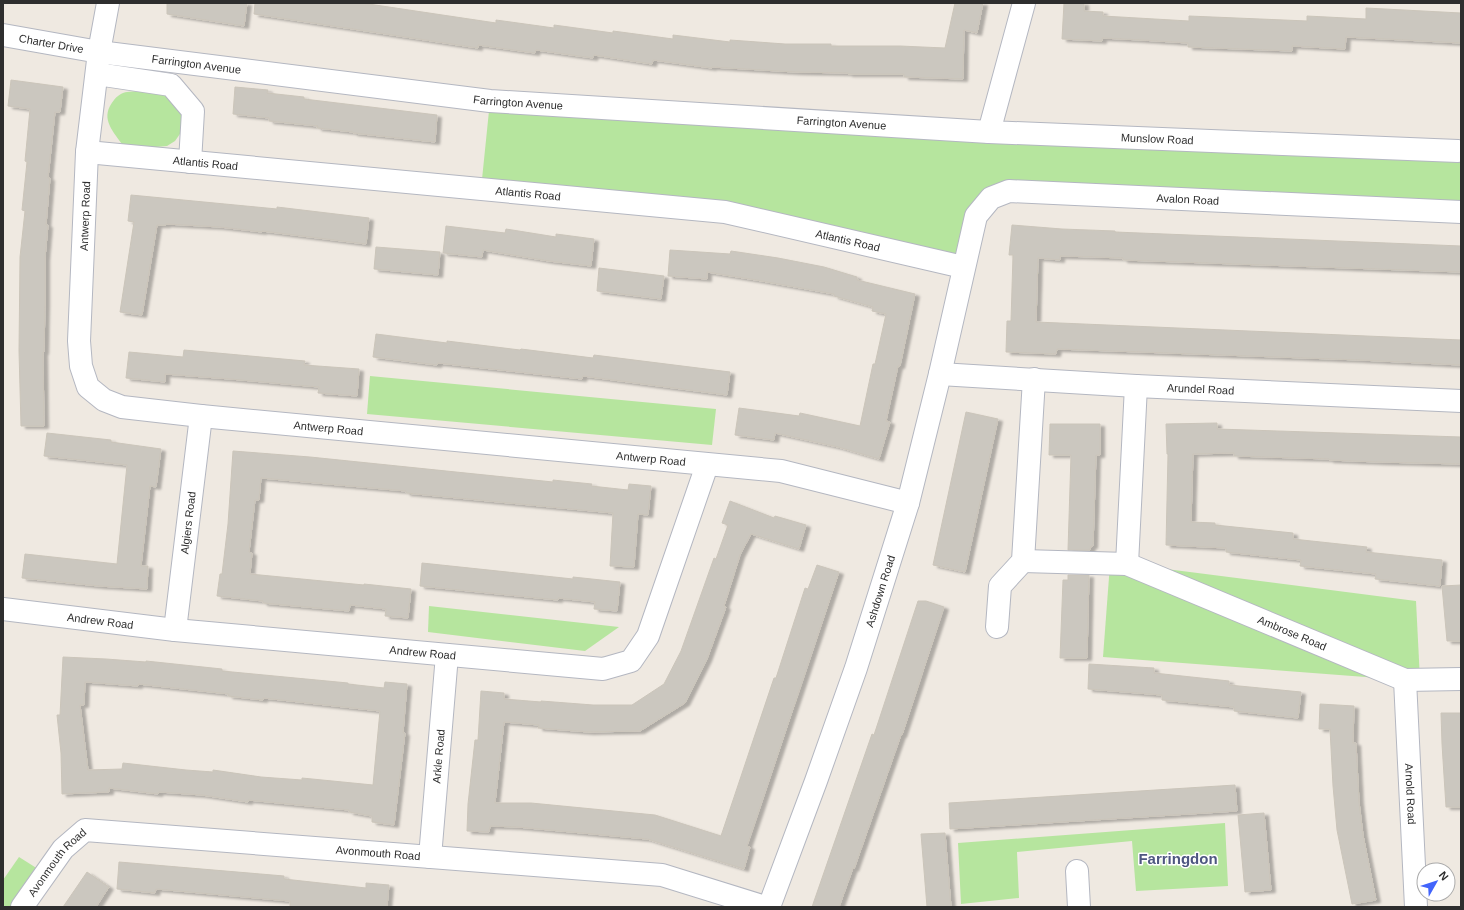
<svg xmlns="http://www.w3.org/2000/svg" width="1464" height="910" viewBox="0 0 1464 910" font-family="Helvetica,sans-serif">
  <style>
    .grass { fill: #b6e59e }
    .building { fill: #cbc7bf; stroke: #cbc5ba; fill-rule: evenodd; filter: url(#shadow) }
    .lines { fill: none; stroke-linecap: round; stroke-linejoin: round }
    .minor-casing { stroke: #b4b7c1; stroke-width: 24 }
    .minor { stroke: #fff; stroke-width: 22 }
    .labels { text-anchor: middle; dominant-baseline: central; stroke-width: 3; stroke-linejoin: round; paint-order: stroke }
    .street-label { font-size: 11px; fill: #2e2e2e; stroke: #fff }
    .district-label { font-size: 15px; font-weight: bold; fill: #4d5680; stroke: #fff }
  </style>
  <defs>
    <filter id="shadow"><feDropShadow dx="4.5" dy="2.5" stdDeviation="1" flood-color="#0004"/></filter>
  </defs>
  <rect width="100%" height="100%" fill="#efe9e1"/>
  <!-- grass -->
  <g class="grass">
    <path d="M146 91 165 94 182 111V131L175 141 167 146 144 148 122 144C111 129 100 117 114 100 117 96 123 92 127 92 133 91 140 91 146 91Z"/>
    <path d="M490 101 1461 151V212L991 198 963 267 725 212 481 189Z"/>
    <path d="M370 376 716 409 712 445 367 414Z"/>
    <path d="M1110 564H1127L1416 601 1420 680H1405L1103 657Z"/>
    <path d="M429 606 619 627 585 651 428 632Z"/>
    <path d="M1225 823 1228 886 1136 891 1132 841 1017 852 1019 898 961 904 958 843Z"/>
    <path d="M19 857 38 869 11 907H3V880Z"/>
  </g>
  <!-- building -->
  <g class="building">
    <path d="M167 3H247L244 26 167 14Z"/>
    <path d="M255 3H362L496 23V20L554 28V25L613 33V31L673 39V35L730 42V40L785 44H831V46H900L945 48 955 3H983L977 33 964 30 963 79 904 77V74H848V73L795 72 712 67V68L653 60 652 64 594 55 593 58 536 50 535 53 478 45V48L254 14Z"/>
    <path d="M1064 3H1084V11L1103 12V16L1189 21V16L1307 21V16L1366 19V8L1461 13V43L1346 37 1345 49 1292 46V51L1188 47V43L1141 40 1102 38V41L1062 39Z"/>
    <path d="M11 80 63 87 60 112H55L48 178H50L46 225H48L45 258V305L44 352H43L44 426H21L19 351 20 257 25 211 22 210 27 162 25 161 30 109 8 106Z"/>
    <path d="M235 87 268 90 267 93 304 97V99L437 115 435 142 353 133V132L317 128 318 126 269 121V118L233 114Z"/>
    <path d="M131 195 277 209V207L369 218 366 244 262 231V232L220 227 166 224V225H157L142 315 120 312 134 222 128 221Z"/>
    <path d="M1012 225 1062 229 1115 231V232L1461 246V272L1123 260V258L1095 257 1060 256V260L1038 258 1036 322 1461 340V365L1360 360 1057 349 1056 354 1006 352 1007 321H1011L1013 255H1009Z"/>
    <path d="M446 226 505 233 506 229 556 237V234L594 239 591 266 549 261 483 250 482 257 443 253Z"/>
    <path d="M376 247 440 252 438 275 374 269Z"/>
    <path d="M670 250 730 254 731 251 778 258 824 267 857 277V280L915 294 900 366H898L886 421 890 422 879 459 838 447 775 433 774 440 735 435 739 408 799 416 800 413 860 426 873 364H875L886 314 872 311 873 307 834 296V294L762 281 707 272V279L668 276Z"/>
    <path d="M599 268 664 276 661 299 597 291Z"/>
    <path d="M376 334 447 343V341L520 350 521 349 593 358 594 355 730 372 727 395 583 376 582 379 438 363 437 365 373 357Z"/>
    <path d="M184 350 305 361 304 365 359 369 357 396 318 393 319 387 230 379 165 374V382L126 378 129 352 183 357Z"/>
    <path d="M966 412 998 419 965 572 933 565Z"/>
    <path d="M1217 423V429L1461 437V464L1378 462 1329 460V459L1234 456V453L1193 454 1191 522 1215 523V525L1293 533V539L1367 547 1366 552 1442 560 1440 586 1375 579 1376 574 1300 566 1301 560 1226 552V548L1166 545 1168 454H1167L1166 424Z"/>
    <path d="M1050 424H1100V455H1096L1093 546H1091L1090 550H1068L1071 455H1049Z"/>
    <path d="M47 433 111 440V442L161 449 156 487 150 486 141 566H148L147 589 99 586 22 578 25 554 117 564 127 465 44 456Z"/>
    <path d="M233 451 310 457 553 482V480L572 482 592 484 591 486 628 490 629 484 651 486 648 515 638 514 634 567 610 566 613 513 406 493V491L261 478 259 500H255L249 552 252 553 250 574 364 585V584L411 589 408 618 385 616 386 609 350 605 349 611 263 603V601L217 596 220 574H222L228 524Z"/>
    <path d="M730 501 774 518 775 516 806 525 799 549 751 534 740 555 724 606 726 607 707 659 685 703 640 731 589 732 538 728 539 725 504 722 495 803H531L655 815 721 836 774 678H776L805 588 808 589 817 565 839 572 747 846 750 847 744 869 647 839 517 827 490 826 489 832 467 831 468 804 475 740H478L481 691 504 693V699L541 702V701L593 705H632L664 684 681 651 714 558 716 559 728 525 722 523Z"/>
    <path d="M422 563 573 579V577L620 582 617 611 594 609 595 602 558 598V600L420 586Z"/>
    <path d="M1068 575H1089L1087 658H1060L1063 580H1068Z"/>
    <path d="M1461 585V641H1447L1442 586Z"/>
    <path d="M918 601H926L944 607 902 735H901L854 869 853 868 839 907H812L872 734 874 735Z"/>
    <path d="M63 657 106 659 146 662V661L222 669V671L348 683V684L384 688 385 682 407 684 403 733H405L394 825 372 822V816L349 812V810L299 805 248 800V802L202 795 159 792 158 794 109 788V792L62 794 61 753 57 715H60ZM85 682 138 686V684L229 694 228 696 263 700V698L380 711 373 785 302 778V780L261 777 213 770V772L186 770 123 763 122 769 88 770 80 705H84Z"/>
    <path d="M1089 664 1154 668V673L1229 681V685L1301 692 1298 718 1234 711V707L1162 700V695L1088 689Z"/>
    <path d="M1320 704 1354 706 1353 743H1356L1359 802 1363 835 1376 900 1352 904 1337 830 1333 786 1330 729H1319Z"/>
    <path d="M1441 713H1461V807H1446L1442 744Z"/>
    <path d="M1235 785 1237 811 950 829 949 803Z"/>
    <path d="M1264 813 1271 890 1245 892 1238 815Z"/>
    <path d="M945 833 951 907H927L921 834Z"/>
    <path d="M119 862 284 876V879L366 888V883L389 885 387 907H290V901L156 889 155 893 117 889Z"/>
    <path d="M87 872 109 887 96 907H63Z"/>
  </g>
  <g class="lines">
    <!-- minor casing -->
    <g class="minor-casing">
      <g id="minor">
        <path id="s1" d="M108 3 99 52 490 101 989 132"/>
        <path id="s2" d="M1024 3 989 132 1458 151"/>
        <path id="s3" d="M3 35 99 52 87 152 79 341 81 366 88 387 104 400 122 407 201 416 781 471 908 503"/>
        <path d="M97 74 171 85 193 111 190 162"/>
        <path id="s4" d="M87 152 725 212 963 267"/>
        <path id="s5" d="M940 374 1136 386 1461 401"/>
        <path id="s6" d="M1023 561 1127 564 1405 680 1461 679"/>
        <path d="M1127 564 1136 386"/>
        <path id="s7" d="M3 609 175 630 603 669 631 661 648 636 707 465"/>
        <path d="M997 627 1000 586 1023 561 1034 379"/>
        <path id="s8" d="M175 630 201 416"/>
        <path id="s9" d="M1405 680 1416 907"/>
        <path id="s10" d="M430 857 447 655"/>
        <path d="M1077 871 1079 907"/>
        <path id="s11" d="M22 907 63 849 85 830 662 875 765 907"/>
        <path id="s12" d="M769 907 816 781 856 668 908 503 940 374 976 216 991 198 1009 191 1461 212"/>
      </g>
    </g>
    <!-- minor -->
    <use href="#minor" class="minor"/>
  </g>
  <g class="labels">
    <!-- street labels -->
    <g class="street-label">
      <text stroke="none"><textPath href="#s3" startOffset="49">Charter Drive</textPath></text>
      <text stroke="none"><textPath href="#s1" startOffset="148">Farrington Avenue</textPath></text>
      <text stroke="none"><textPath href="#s1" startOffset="472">Farrington Avenue</textPath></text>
      <text stroke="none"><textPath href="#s1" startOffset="796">Farrington Avenue</textPath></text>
      <text stroke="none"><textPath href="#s2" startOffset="302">Munslow Road</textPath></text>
      <text stroke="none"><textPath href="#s4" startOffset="119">Atlantis Road</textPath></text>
      <text stroke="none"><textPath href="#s4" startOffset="443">Atlantis Road</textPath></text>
      <text stroke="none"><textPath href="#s12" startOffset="944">Avalon Road</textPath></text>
      <text transform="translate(85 216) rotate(-88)">Antwerp Road</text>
      <text stroke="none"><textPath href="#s4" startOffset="767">Atlantis Road</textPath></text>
      <text stroke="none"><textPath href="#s5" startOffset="261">Arundel Road</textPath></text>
      <text stroke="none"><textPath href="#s3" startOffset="682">Antwerp Road</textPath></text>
      <text stroke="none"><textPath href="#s3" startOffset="1006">Antwerp Road</textPath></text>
      <text stroke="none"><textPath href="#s8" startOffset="108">Algiers Road</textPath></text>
      <text stroke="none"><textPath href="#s12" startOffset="335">Ashdown Road</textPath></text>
      <text stroke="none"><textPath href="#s7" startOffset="98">Andrew Road</textPath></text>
      <text stroke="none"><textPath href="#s6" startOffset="283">Ambrose Road</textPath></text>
      <text stroke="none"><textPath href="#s7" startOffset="422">Andrew Road</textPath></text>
      <text stroke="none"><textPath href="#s10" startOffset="101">Arkle Road</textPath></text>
      <text stroke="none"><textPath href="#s9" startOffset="114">Arnold Road</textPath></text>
      <text stroke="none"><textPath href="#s11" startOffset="394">Avonmouth Road</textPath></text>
      <text stroke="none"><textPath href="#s11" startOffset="57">Avonmouth Road</textPath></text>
    </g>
    <!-- district labels -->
    <g class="district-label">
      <text x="1178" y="858">Farringdon</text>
    </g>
  </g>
  <!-- border -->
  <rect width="1464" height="910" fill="none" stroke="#2e2e2e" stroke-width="8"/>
  <!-- north arrow -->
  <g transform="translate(1436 882) rotate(51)"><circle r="19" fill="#ffffff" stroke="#ababab"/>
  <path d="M0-3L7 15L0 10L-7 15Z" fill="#4264fb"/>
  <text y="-6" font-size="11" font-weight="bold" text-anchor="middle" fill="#2e2e2e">N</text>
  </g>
</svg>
